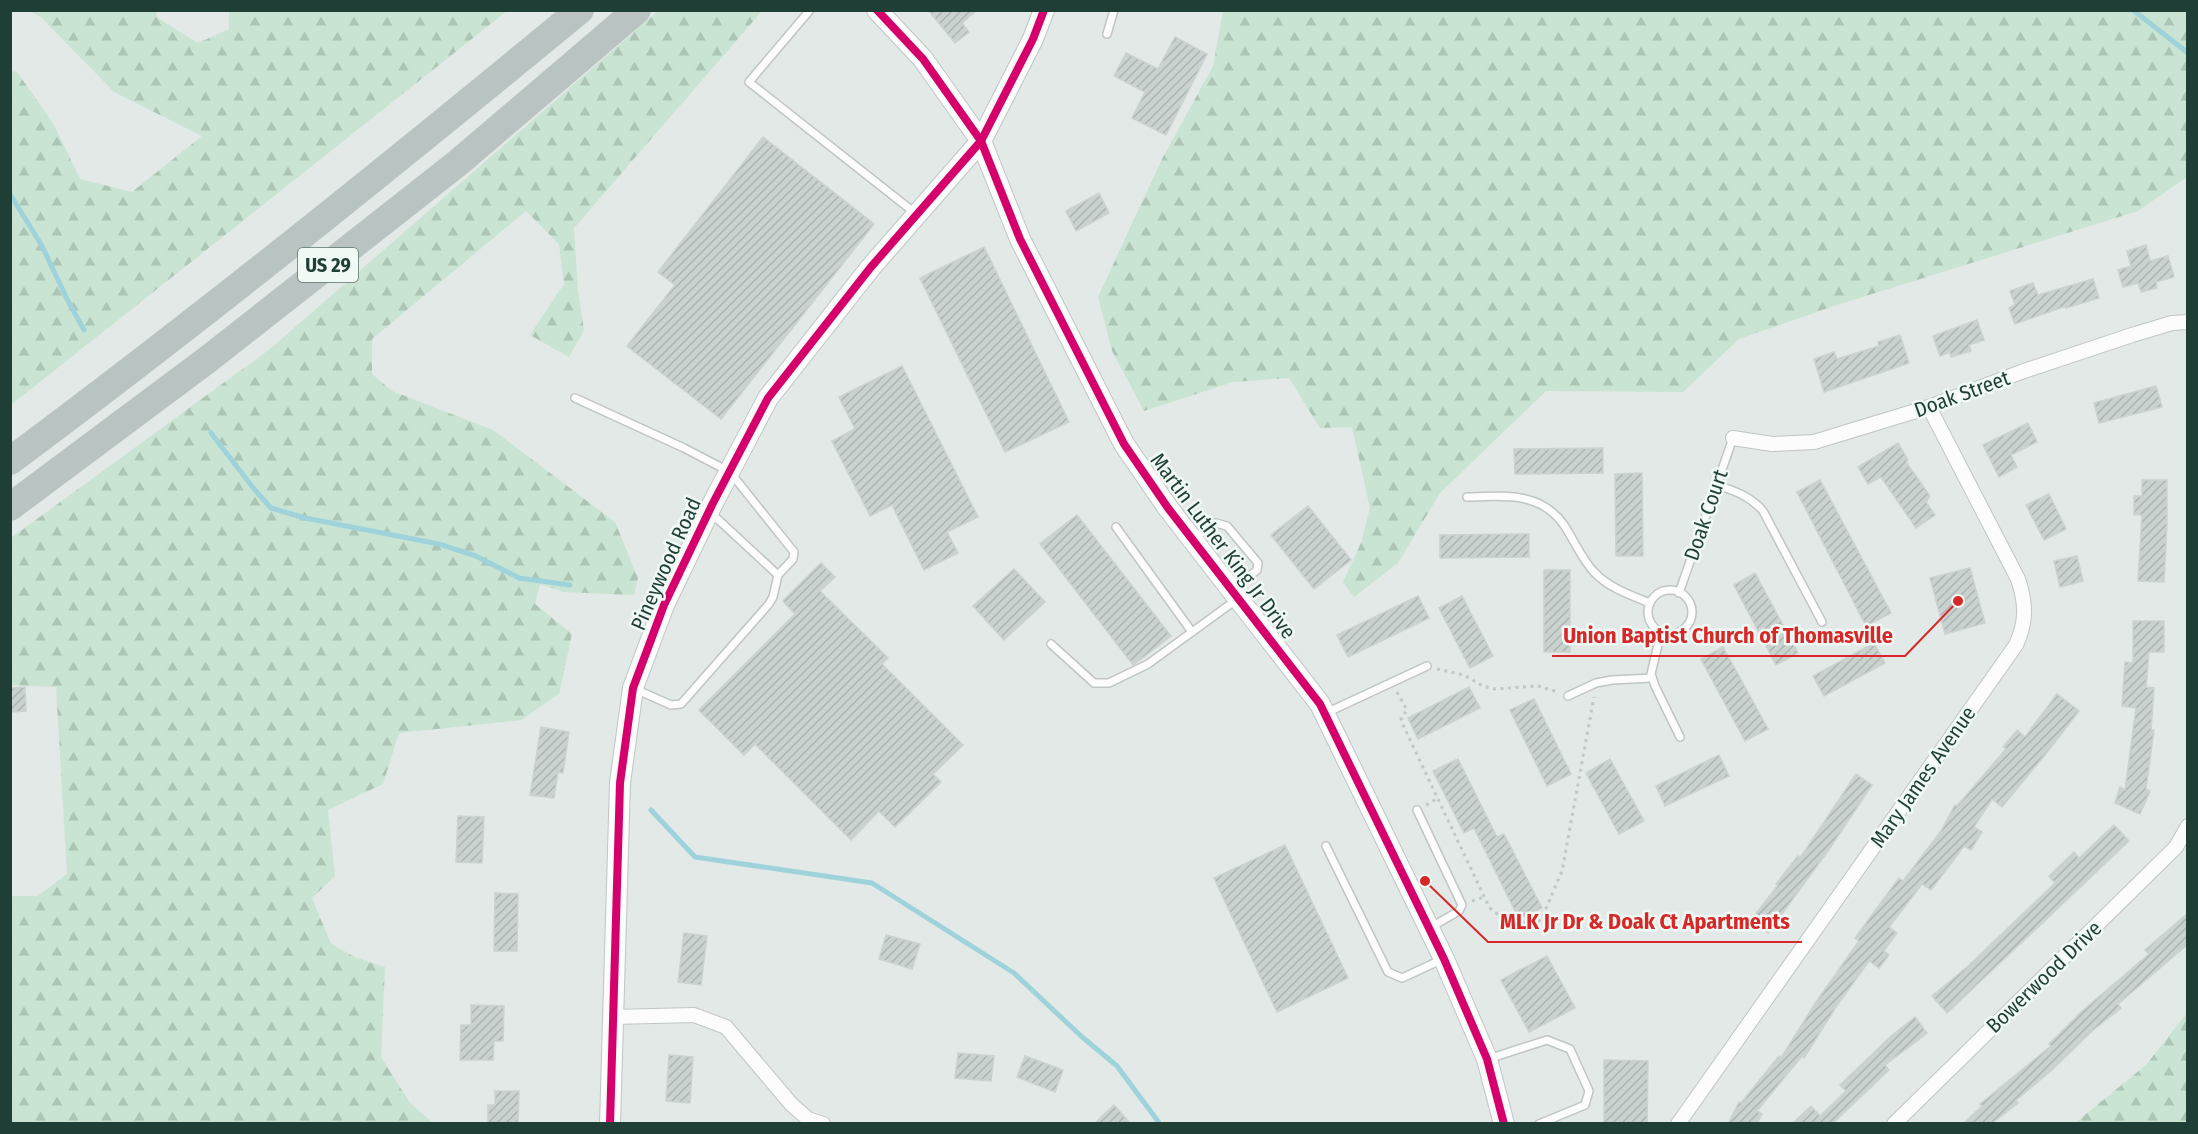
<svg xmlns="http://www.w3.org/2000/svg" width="2198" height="1134" viewBox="0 0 2198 1134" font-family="'Fira Sans Condensed',sans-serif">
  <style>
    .forest { fill: url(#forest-firs) }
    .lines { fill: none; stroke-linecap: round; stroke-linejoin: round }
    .stream { stroke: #9ed3dc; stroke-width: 5 }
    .building { fill: url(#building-hatch); stroke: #cbd2cf; stroke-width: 1.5 }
    .lane-casing { stroke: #bfc6c3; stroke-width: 10 }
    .street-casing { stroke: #bfc6c3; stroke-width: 16 }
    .secondary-casing { stroke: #bdc7c3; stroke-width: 22 }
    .highway-casing { stroke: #bbc5c3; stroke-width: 28 }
    .path { stroke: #bfcac6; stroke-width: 3; stroke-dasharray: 3 4.5; stroke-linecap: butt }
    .lane { stroke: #fbfcfb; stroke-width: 7 }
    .street { stroke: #fbfcfb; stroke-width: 14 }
    .secondary { stroke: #fbfcfb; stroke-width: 20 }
    .highway { stroke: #b9c3c1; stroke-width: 26 }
    .cycleway-casing { stroke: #f0f9f4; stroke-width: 11 }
    .cycleway { stroke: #d6006c; stroke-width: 8 }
    .labels { text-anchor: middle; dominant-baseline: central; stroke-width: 5; stroke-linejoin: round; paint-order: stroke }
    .shield { fill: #f0f9f4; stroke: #5d766f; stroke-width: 1.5 }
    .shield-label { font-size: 20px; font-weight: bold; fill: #1e3e36 }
    .street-label { font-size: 21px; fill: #1e3e36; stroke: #f0f9f4 }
    .leader { fill: none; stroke: #d62828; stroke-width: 2 }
    .callout-dot { fill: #d62828; stroke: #f0f9f4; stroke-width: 2 }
    .callout-label { font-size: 22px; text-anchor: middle; font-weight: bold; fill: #d62828; stroke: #f0f9f4; stroke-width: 5; stroke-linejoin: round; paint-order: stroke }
  </style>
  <defs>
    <pattern id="forest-firs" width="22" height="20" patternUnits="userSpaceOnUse" patternTransform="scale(1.5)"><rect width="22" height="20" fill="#c9e4d2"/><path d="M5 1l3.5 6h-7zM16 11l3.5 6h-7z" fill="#acc5b5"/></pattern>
    <pattern id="building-hatch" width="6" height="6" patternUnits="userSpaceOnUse" patternTransform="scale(1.5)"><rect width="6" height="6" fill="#cad2cf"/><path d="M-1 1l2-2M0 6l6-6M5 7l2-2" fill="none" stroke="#adb5b2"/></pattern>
  </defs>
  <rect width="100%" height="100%" fill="#e2e9e6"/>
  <!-- forest -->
  <g class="forest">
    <path d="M29 11H157L156 17 198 43 229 29V11H507L11 405V71L17 72 53 123 80 179 132 192 202 136 114 92 41 17Z"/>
    <path d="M658 11H762L574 228 578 291 584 330 569 357 530 335 564 284 559 244 526 211 372 339V374L392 391 493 430 615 522 638 578 634 595 564 592 540 584 535 604 572 634 559 694 521 720 399 733 383 784 328 810 335 876 312 898 331 944 357 958 385 967 381 1057 410 1103 433 1123H11V896H38L67 874 56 687 11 685V538L270 349Z"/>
    <path d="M1223 11H2187V177L2138 211 1837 305 1739 339 1683 392 1546 391 1440 493 1398 563 1354 597 1343 582 1361 543 1370 508 1352 427 1320 428 1289 378 1233 382 1144 411 1112 351 1098 297 1161 161 1213 66Z"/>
    <path d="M2187 1013V1123H2075L2146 1065Z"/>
  </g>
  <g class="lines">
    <!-- stream -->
    <g class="stream">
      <path d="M2133 10 2188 53"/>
      <path d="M10 194 42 246 67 299 84 330"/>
      <path d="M211 433 254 489 271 508 305 518 439 544 476 556 519 578 570 585"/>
      <path d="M651 810 695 857 872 883 1014 973 1081 1036 1117 1066 1160 1124"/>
    </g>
  </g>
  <!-- building -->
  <g class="building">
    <path d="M928 10H977L962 23 969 32 955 43Z"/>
    <path d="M1175 37 1207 54 1166 135 1132 118 1145 92 1114 76 1126 53 1158 69Z"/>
    <path d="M763 137 874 224 721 419 627 346 675 285 658 272Z"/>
    <path d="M1099 193 1109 213 1076 231 1066 211Z"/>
    <path d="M2146 245 2150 261 2168 256 2174 277 2156 282 2157 288 2141 292 2138 283 2123 287 2118 270 2131 266 2127 251Z"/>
    <path d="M984 247 1069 422 1005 452 920 278Z"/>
    <path d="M2093 279 2099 298 2066 308V306L2015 324 2009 308 2015 305 2010 291 2033 283 2038 295Z"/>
    <path d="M1977 320 1984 340 1969 345 1971 351 1951 357 1950 352 1940 356 1933 336Z"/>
    <path d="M1900 335 1909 363 1824 392 1814 359 1834 352 1837 359 1879 346 1878 342Z"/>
    <path d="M902 366 978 517 947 532 958 553 924 570 892 505 870 516 832 441 855 429 839 397Z"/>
    <path d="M2156 386 2162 407 2099 423 2094 403Z"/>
    <path d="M2028 423 2037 442 2011 455 2017 467 1999 477 1983 445Z"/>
    <path d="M1898 443 1908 460 1906 462 1930 496 1926 502 1935 515 1916 528 1881 477 1868 484 1858 467Z"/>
    <path d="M1603 448V473L1515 474 1514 449Z"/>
    <path d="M1642 473 1643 556H1616L1615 474Z"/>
    <path d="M1820 480 1891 613 1866 626 1797 492Z"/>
    <path d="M2142 480H2167V524L2164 582 2138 581 2142 515H2134V496H2142Z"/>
    <path d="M2049 494 2066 529 2044 540 2026 505Z"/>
    <path d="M1308 506 1351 560 1314 589 1271 535Z"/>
    <path d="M1077 515 1171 636 1133 665 1040 544Z"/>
    <path d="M1529 534V557L1440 558V535Z"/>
    <path d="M2077 556 2083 581 2060 587 2054 561Z"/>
    <path d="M821 563 835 577 820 591 888 658 882 664 963 745 933 774 941 782 895 827 879 811 851 840 755 744 744 755 699 710 795 614 783 601Z"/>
    <path d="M1970 568 1985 623 1945 634 1930 578Z"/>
    <path d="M1014 569 1045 602 1004 640 973 606Z"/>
    <rect x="1544" y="570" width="26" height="82"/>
    <path d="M1755 573 1798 653 1776 665 1734 585Z"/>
    <path d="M1418 596 1429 618 1348 657 1337 635Z"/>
    <path d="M1462 596 1493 656 1470 668 1439 608Z"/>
    <path d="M2133 621H2164V652H2149L2146 687 2154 688 2151 730H2154L2146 789 2150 791 2140 814 2115 803 2120 787 2125 790 2136 708 2122 706 2125 662 2133 663Z"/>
    <path d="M1874 643 1885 663 1824 696 1813 676Z"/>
    <path d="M1723 647 1768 729 1745 741 1701 659Z"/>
    <path d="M25 687 26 711 10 712V688Z"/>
    <path d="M1469 687 1480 708 1418 739 1408 718Z"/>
    <path d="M2057 694 2079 711 2049 750 2002 807 1992 799 1974 827 1982 832 1971 850 1964 846 1931 890 1922 884 1889 927 1897 933 1884 951 1889 955 1879 968 1869 961 1836 1007 1804 1058 1802 1056 1757 1111 1762 1114 1757 1124H1728L1739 1102 1741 1103 1779 1056 1781 1058 1816 1002 1859 941 1855 938 1899 878 1903 881 1941 831 1955 805 1957 806 2006 749 2003 747 2017 730 2025 737Z"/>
    <path d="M1534 699 1571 774 1547 786 1510 710Z"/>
    <path d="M541 727 569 732 563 773 558 772 554 798 530 795Z"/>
    <path d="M1719 755 1729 776 1665 806 1656 786Z"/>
    <path d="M1458 759 1497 837 1504 834 1542 908 1519 919 1474 828 1464 833 1433 771Z"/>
    <path d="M1610 759 1644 821 1619 834 1586 773Z"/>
    <path d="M1856 774 1872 785 1828 851 1768 933 1751 920 1778 885 1776 884 1798 856 1800 858Z"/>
    <path d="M458 816 484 817 482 863 456 862Z"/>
    <path d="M2114 825 2129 841 1947 1013 1932 996 1967 967 2055 883 2049 876 2074 852 2079 858Z"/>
    <path d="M1285 845 1348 978 1277 1012 1214 878Z"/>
    <path d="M495 893 518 894 517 951H494Z"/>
    <path d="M2187 914V945L2118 1004 2121 1008 2092 1031 2052 1070 2016 1100 2018 1103 1991 1124H1963L1982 1106 1980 1104 2051 1046 2049 1044 2081 1012 2149 954 2145 950Z"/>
    <path d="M684 933 707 936 701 985 678 982Z"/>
    <path d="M886 935 920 944 912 969 879 959Z"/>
    <path d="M1547 956 1575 1008 1529 1032 1501 980Z"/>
    <path d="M471 1005 504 1006 503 1041H494L493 1060H460L461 1025H471Z"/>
    <path d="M1915 1017 1927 1033 1885 1065 1889 1070 1832 1124H1792L1811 1106 1820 1116 1846 1091 1840 1085 1890 1037Z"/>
    <path d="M958 1053 994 1056 991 1081 955 1078Z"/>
    <path d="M669 1055 693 1057 690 1103 666 1101Z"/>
    <path d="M1025 1056 1063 1070 1055 1092 1017 1077Z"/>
    <path d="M1604 1060 1648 1061 1647 1124H1604Z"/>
    <path d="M495 1091H519L518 1124H488V1105H495Z"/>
    <path d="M1114 1105 1131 1124H1094Z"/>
  </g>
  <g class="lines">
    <!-- lane casing -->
    <g class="lane-casing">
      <g id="lane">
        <path d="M810 10 749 82 915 213"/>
        <path d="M1107 34 1114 10"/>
        <path d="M575 398 684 448 730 472 794 552 793 559 778 575 710 512"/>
        <path d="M1717 485C1735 491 1750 496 1763 511L1822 622"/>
        <path d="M1467 497C1504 496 1540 491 1564 525 1574 540 1581 558 1594 572 1609 588 1630 595 1650 603"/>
        <path d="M1116 527 1192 632"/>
        <path d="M1194 538 1216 523 1227 526 1258 563 1257 570 1233 590"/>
        <circle cx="1670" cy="612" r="22"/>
        <path d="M1679 593 1733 438"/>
        <path d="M1661 632 1651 674 1655 686 1680 737"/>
        <path d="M1051 644 1094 683H1109L1148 664 1236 600"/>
        <path d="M635 689 671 705 681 704 769 604 773 597 778 575"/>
        <path d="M1568 696 1596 683 1612 680 1652 678"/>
        <path d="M1326 713 1427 666"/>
        <path d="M1417 810 1462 905 1459 911 1431 927"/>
        <path d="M1326 846 1388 972 1402 978 1441 960"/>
        <path d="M1488 1059 1547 1040 1570 1049 1589 1091 1585 1105 1539 1124"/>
      </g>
    </g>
    <!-- street casing -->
    <g class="street-casing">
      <g id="street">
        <path d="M1733 438 1772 444 1814 442 1929 407 2024 371 2132 335 2172 323 2188 322"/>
        <path d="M613 1017 694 1015 726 1027 791 1104 808 1119 823 1124"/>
        <path d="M1678 1124 2016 645C2027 621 2026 603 2018 579L1929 407"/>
        <path d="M1894 1124 2176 847 2188 826"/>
      </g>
    </g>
    <!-- secondary casing -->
    <g class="secondary-casing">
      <g id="secondary">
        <path d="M877 10 923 59 981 141 1020 239 1124 444 1168 508 1320 704 1444 959 1487 1059 1504 1124"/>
        <path d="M610 1124 620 783 633 688 664 605 713 503 768 398 871 267 981 141 1033 39 1044 10"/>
      </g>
    </g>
    <!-- highway casing -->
    <g class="highway-casing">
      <g id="highway">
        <path d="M10 461C205 316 393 164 580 10"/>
        <path d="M10 507 207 360 459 162 637 10"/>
      </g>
    </g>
    <!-- path -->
    <g class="path">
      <path d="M1437 669 1464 675 1483 686 1495 689 1538 686 1558 692"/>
      <path d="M1397 692 1407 710 1401 718 1403 725 1489 907C1502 921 1520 923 1538 922L1542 918 1562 871 1594 697"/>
      <path d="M1426 805 1438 798"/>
      <path d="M1472 901 1484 897"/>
    </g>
    <!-- lane -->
    <use href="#lane" class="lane"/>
    <!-- street -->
    <use href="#street" class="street"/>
    <!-- secondary -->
    <use href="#secondary" class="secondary"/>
    <!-- highway -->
    <use href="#highway" class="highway"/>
    <!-- cycleway casing -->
    <g class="cycleway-casing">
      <g id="cycleway">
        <path d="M877 10 923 59 981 141 1020 239 1124 444 1168 508 1320 704 1444 959 1487 1059 1504 1124"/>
        <path d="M610 1124 620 783 633 688 664 605 713 503 768 398 871 267 981 141 1033 39 1044 10"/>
      </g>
    </g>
    <!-- cycleway -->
    <use href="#cycleway" class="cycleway"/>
  </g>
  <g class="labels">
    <!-- shield labels -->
    <rect class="shield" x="298" y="248" width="60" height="34" rx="4.5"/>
    <g class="shield-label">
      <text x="328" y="265">US 29</text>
    </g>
    <!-- street labels -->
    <g class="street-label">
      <text transform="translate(1962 394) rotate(-20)">Doak Street</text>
      <text transform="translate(1706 515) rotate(-71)">Doak Court</text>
      <text transform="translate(1223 546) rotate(53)">Martin Luther King Jr Drive</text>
      <text transform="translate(666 564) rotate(-66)">Pineywood Road</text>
      <text transform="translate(1923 777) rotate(-55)">Mary James Avenue</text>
      <text transform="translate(2044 977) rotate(-44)">Bowerwood Drive</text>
    </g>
  </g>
  <!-- callouts -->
  <path class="leader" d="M1958 601L1905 656H1552M1425 881L1488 942H1802"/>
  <g class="callout-dot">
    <circle cx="1958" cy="601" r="6"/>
    <circle cx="1425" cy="881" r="6"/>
  </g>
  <g class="callout-label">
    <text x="1728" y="643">Union Baptist Church of Thomasville</text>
    <text x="1645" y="929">MLK Jr Dr &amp; Doak Ct Apartments</text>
  </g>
  <!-- border -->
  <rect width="2198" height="1134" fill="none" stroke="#1e3e36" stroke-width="24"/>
</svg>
